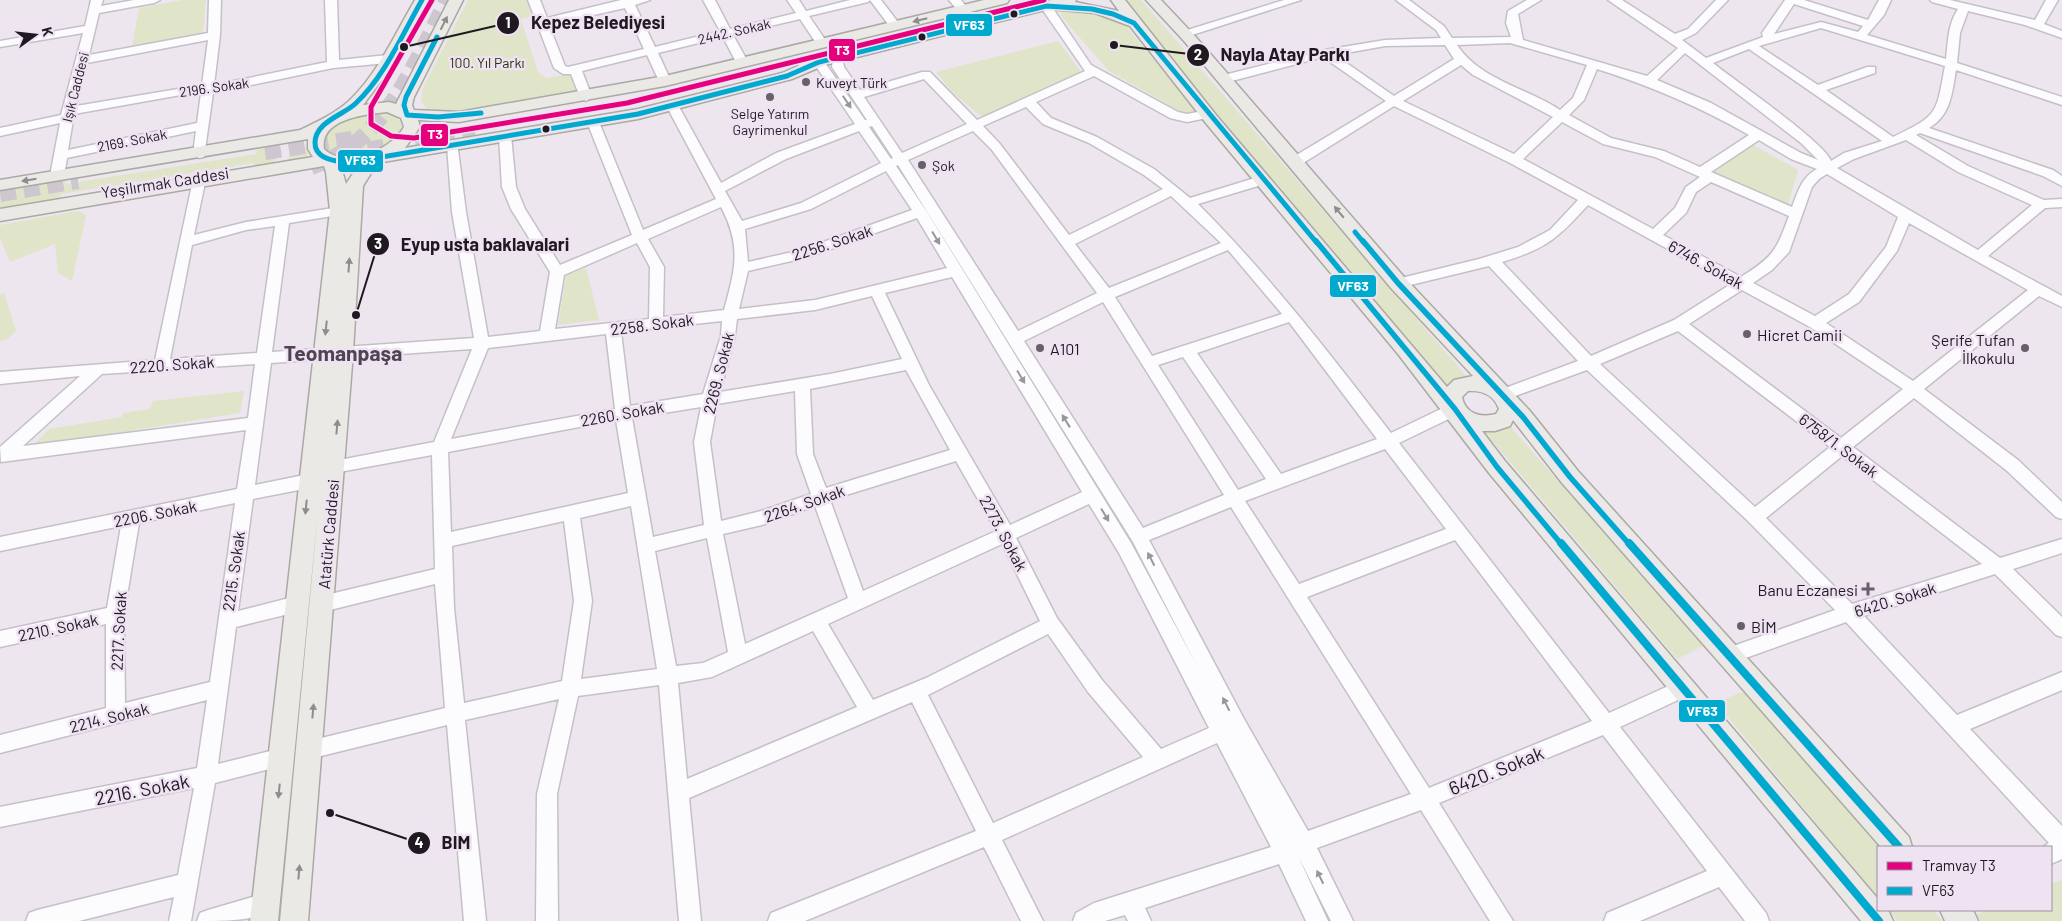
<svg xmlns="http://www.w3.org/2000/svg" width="2062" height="921" viewBox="0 0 2062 921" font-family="Barlow,sans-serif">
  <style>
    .green { fill: #e0e4c8 }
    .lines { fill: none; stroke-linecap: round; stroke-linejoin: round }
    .major-tunnel { stroke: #cec7d0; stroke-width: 16; stroke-dasharray: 16 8; stroke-linecap: butt }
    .minor-casing { stroke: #c5c0c7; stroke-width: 3 }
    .major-casing { stroke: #aaa9a4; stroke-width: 3 }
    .minor { fill: #fcfbfd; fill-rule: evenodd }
    .major { fill: #eae9e6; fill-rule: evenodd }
    .bus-1-far2-casing { stroke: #efe2f3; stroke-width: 8 }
    .bus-1-far1-casing { stroke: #efe2f3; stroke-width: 9 }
    .bus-1-casing { stroke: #efe2f3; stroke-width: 11 }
    .bus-1-far2 { stroke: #00a9ce; stroke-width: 5 }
    .bus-1-far1 { stroke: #00a9ce; stroke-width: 5.5 }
    .bus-1 { stroke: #00a9ce; stroke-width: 8 }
    .tram-1-casing { stroke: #efe2f3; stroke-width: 8 }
    .tram-1 { stroke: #e5007d; stroke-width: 5 }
    .oneway { fill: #8e8c8d }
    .oneway2 { fill: #98969a }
    .bus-dot { fill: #1e1a20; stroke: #efe2f3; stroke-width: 2 }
    .poi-dot { fill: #666168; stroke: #efe2f3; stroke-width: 2 }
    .labels { text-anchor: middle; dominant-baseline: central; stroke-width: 5; stroke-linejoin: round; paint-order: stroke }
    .far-street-label { font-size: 14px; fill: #1e1a20; stroke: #efe2f3 }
    .far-park-label { font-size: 14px; fill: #2b3201; stroke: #efe2f3 }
    .far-poi-label { font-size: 14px; fill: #1e1a20; stroke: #efe2f3; text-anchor: start }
    .street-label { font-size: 16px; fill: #1e1a20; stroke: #efe2f3 }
    .poi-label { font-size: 16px; fill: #1e1a20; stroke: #efe2f3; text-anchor: start }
    .near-street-label { font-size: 19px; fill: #1e1a20; stroke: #efe2f3 }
    .district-label { font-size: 21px; font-weight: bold; fill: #4f4552; stroke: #efe2f3 }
    .leader { fill: none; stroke: #1e1a20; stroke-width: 2 }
    .callout-dot { fill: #1e1a20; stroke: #efe2f3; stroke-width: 2 }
    .mark-label { font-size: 15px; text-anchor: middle; font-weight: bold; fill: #fff }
    .callout-label { font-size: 18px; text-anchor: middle; font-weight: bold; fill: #1e1a20; stroke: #efe2f3; stroke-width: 5; stroke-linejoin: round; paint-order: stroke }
    .line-badge { stroke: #efe2f3; stroke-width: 2 }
    .badge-label { font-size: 14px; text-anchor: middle; font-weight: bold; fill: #fff }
  </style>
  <rect width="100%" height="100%" fill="#ede6ef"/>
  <!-- green -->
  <g class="green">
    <path d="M182 0H206L203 33 132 46 139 8Z"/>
    <path d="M468 0H529L534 16 521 19 538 72 547 78 574 73 581 92 457 112 427 109 421 101 423 88Z"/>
    <path d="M1123 0H1141L1476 387 1454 396 1296 211Z"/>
    <path d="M1061 10 1091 11 1120 19 1198 113 1185 114 1109 71 1061 16Z"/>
    <path d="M1058 41 1082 73 982 117 953 93 936 72Z"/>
    <path d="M377 112C390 113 401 115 402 129 399 134 395 141 391 145 339 182 278 130 377 112Z"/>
    <path d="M302 139 311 162 281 166 288 159 291 149 286 143Z"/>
    <path d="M1753 145 1798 170 1788 205 1709 173Z"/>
    <path d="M267 146 275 147 280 151C277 165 265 167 253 170L254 163 61 194 57 201 0 211V189L68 178 65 184 256 154 257 148Z"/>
    <path d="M78 211 86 215 72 281 58 273 55 244 10 262 0 238V225Z"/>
    <path d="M586 268 599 320 558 325 566 275Z"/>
    <path d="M4 293 16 331 6 340 0 341V295Z"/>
    <path d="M244 391 240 413 42 445 36 442 49 429 122 417 123 413 150 409 153 401Z"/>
    <path d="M1508 424 1703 646 1677 659 1483 430Z"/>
    <path d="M1744 691 1879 847 1878 897 1716 703Z"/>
    <path d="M2062 880V921H1981L1976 915 1989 910H2051V884Z"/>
    <path d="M1888 910H1933L1942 921H1898Z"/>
  </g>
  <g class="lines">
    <!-- major-tunnel -->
    <g class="major-tunnel">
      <path d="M265 152 359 138"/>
      <path d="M344 153 475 133"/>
      <path d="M311 167C319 164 328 161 336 156 392 125 419 54 447 0"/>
      <path d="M0 194 78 181"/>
    </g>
    <!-- minor casing -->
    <g class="minor-casing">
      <g id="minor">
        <path d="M91 0H103L101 6 134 0H160L154 3 99 13 89 55 208 33 209 0H221L220 35 214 85 327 62 325 0H337L339 60 388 55 394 59 388 63 333 68 213 93 204 157 199 158 193 154 196 131 67 158 64 176 57 180 50 176 60 123 0 136V128L61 115 83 33 0 47V41L85 26ZM208 40 202 85 76 106 87 63ZM192 93H201L197 123 68 150 74 114Z"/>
        <path d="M528 0H540L547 18 621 0H650L635 5 655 47 720 31 703 0H715L730 29 796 13 787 0H799L806 11 850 0H881L901 26 895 29 891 28 870 0 868 2 809 16 828 44 822 47 818 46 800 19 733 35 748 62 742 66 736 62 723 37 658 53 671 81 665 85 659 81 647 55 582 71 592 97 586 101 580 97 571 74H563L554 68ZM625 8 644 49 568 67 565 66 549 25Z"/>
        <path d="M949 0H961L969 10 963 13 959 12Z"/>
        <path d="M1284 0H1301L1189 36 1185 37 1179 34 1181 32Z"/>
        <path d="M1396 0H1409L1444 26 1452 38 1511 37 1506 23 1508 11 1527 0H1541L1518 14 1523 40 1647 76 1678 48 1608 0H1622L1675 34 1688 29 1716 0H1728L1696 33 1682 40 1706 58 1763 37 1762 33 1785 0H1804L1868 20 1879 0H1891L1884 15 1867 35 1946 59C1948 41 1948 24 1958 9L1932 2 1930 0H1950L2035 20 2046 0H2058L2044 24 2062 31V38L2025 25 1968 11 1960 33 1957 63 2062 97V105L1956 70C1952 93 1951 115 1929 128L2053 170 2062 176V186L2043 176 1920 133 1916 135 1968 166 2044 200 2062 199V207L2045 208 1988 256 2062 296V307L2039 296 1924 389 2018 460 2062 502V519L2056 517 2006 470 1914 398 1853 447 2000 558 2062 539V553L2013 569 2062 617V637L2056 635 1995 574 1864 616 1957 715 2062 672V690L1970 729 2062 826V859L2051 864V847H2043L2049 843 1846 622 1729 664 1722 662 1720 656 1722 650 1835 610 1749 522 1587 370 1507 399H1497L1494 395 1497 391 1578 361 1489 266 1398 288 1391 283 1393 280 1479 259 1518 247 1550 230 1578 200 1510 163 1394 106 1300 165H1290L1289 162 1290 159 1386 101 1323 57 1224 83 1218 79 1220 76 1325 50 1385 40 1441 38 1436 30ZM1794 4 1863 26 1858 32 1821 22 1774 34ZM1821 28 1945 66C1936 114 1939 115 1893 137L1826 90 1875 73V67H1867L1818 85 1759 46ZM1510 43 1587 65 1573 98 1560 110C1527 88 1480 80 1457 45ZM1445 45 1454 59 1394 96 1335 55 1385 46ZM1749 49 1882 141 1844 153 1831 161C1824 142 1734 80 1713 63ZM1685 53 1801 143 1818 160 1801 153 1711 103 1657 80ZM1461 65 1473 75 1553 117 1514 154 1403 101ZM1597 69C1651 86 1700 107 1749 135L1700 167 1664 151 1611 138 1569 115 1584 100ZM1562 122 1603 144 1655 157 1700 177 1686 187 1675 208 1653 229 1523 159ZM1759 140 1791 159 1817 169C1802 177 1798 191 1792 207L1711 172ZM1906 140 1958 172 2032 205 1978 250 1837 168 1854 159ZM1827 174 1898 217 1886 247 1849 294 1815 316 1753 283 1772 270 1789 252 1812 187 1819 179ZM1711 182 1789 216C1776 251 1774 256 1741 277L1663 235 1686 213 1696 192ZM1588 205 1731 284 1674 320 1591 356 1502 262C1546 249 1558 238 1588 205ZM1909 223 2028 290 1913 381 1826 323 1859 302 1897 251ZM1742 290 1810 327 1903 389 1841 438 1689 324ZM1678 331 1830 447 1755 507 1600 364ZM1842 456 1982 564 1852 604 1766 518Z"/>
        <path d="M1046 3 1050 4 1091 65 1178 112 1187 114 1208 110 1214 114 1212 117 1187 122 1170 118 1094 76 1036 102 1051 118 1097 137 1154 169 1190 198 1258 177H1268L1270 180 1268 183 1198 204C1269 275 1330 354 1391 433L1449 405H1461L1463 409 1461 413 1399 443 1609 713 1677 682 1684 679 1691 682 1693 688 1691 694 1620 727 1766 913 1769 921H1745L1719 887 1640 921H1604L1607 913 1707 871 1603 735 1439 803 1513 921H1490L1421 810 1317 848 1353 921H1331L1298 856 1328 921H1306L1279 864 1145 908 1151 921H1128L1125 915 1105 921H1073L1076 913 1094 903 1271 847 1217 743 1002 840 1043 921H1021L984 847 805 921H768L771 913 976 831 912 702 689 798 701 921H679L659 685 578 696 557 794 558 921H536L537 794 559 699 465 720 486 921H464L447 725 309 759 302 757 299 750 302 743 309 741 445 708 435 584 322 612 316 609 313 604 316 599 322 596 435 569 432 455 334 473 328 472 326 467 328 462 334 461 434 442 472 349 271 363 255 485 309 474 315 476 317 481 315 486 309 488 253 499 238 611 297 596 303 599 306 604 303 609 297 612 236 627 218 764 282 748 289 750 292 757 289 764 215 783 191 921H169L174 897 79 921H26L29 913 37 910 178 875 194 788 0 827V807L197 768 207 700 0 753V735L106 708V624L0 647V631L107 608 121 526 0 551V537L237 489 246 430 1 462 0 447 80 376 0 384V372L155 360 193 180H203L205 183 194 235 246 222 339 207 346 211 339 215 289 223 272 352 474 338 452 212 447 145 449 142H457L466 212 488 337 540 331 550 272 511 209 502 187 499 136 501 133 505 132 511 136 516 187 525 209 560 265 632 235 587 122 589 119H597L599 122 643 230 716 199 666 105 668 102H676L678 105 721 183 776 153 855 124 813 62 815 60H823L865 120H867L832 67 833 59 843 53 849 56 843 62 844 67 860 90 922 72H930L977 120 1085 71 1040 6ZM924 79 967 124 902 153 864 97ZM1026 107 1043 124 1089 143 1144 175 1163 189 1069 235 1000 144 983 126ZM872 126 893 158 891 159 869 127ZM859 131 881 163 801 203 742 221 725 191 786 159ZM973 131 992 150 1097 293 1018 331 908 160ZM898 165 1133 542 1196 664 1131 543 927 212 896 166ZM886 171 912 210 801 250 748 262 745 229 811 209ZM1171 196 1221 243 1109 288 1075 244ZM721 207C742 246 735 270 724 310L663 317 664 267 648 239ZM917 218 947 268 815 300 739 309 748 271 809 257ZM275 226 257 353 170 359 192 245 246 230ZM637 243 650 267 649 319 555 329 564 275ZM1228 250 1282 314 1152 356 1115 297ZM952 277 1082 492 1010 525 929 385 885 293ZM872 296 902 359 830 374 720 392 735 336 737 319 815 310ZM1103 302 1224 495 1143 528 1024 341ZM722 321 721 336 703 394 630 406 621 332ZM1289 322 1377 439 1281 474 1197 353ZM606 334 615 409 451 439 488 348ZM1183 357 1266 479 1238 490 1158 365ZM255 364 248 418 23 446 102 374ZM906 370 950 450 826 488 813 454 810 389ZM795 391 797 454 811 494 761 511 721 521 710 442 717 404ZM701 407 694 442 704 525 653 537 632 418ZM616 420 628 493 451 532 448 452ZM1385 449 1446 529 1299 584 1245 501ZM956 461 996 531 863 591 830 500ZM235 503 210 682 125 703 124 614 139 523ZM1089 504 1119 553 1209 728 1161 749 1102 680 1057 618 1016 538ZM631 506 657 669 581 679 592 601 580 518ZM815 506 848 598 745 644 723 534 762 525ZM1231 507 1411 794 1308 831 1244 719 1149 540ZM564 521 574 601 562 681 464 703 454 608 452 546ZM707 538 728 652 703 663 676 666 655 551ZM1455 540 1592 721 1429 788 1307 597ZM1002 544 1040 621 926 678 873 700 828 624ZM813 631 857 707 687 779 678 683 712 677ZM1048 634 1088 692 1143 757 993 823 928 695Z"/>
        <path d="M266 893 274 896 277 904 274 912C248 921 224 921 197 921L200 913 208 910Z"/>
      </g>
    </g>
    <!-- major casing -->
    <g class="major-casing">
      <g id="major">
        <path d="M415 0H429L391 68 363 105 389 102 396 104 449 0H463L414 97 412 105 414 110 459 112 665 76 984 0H1009L1007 3 665 86 459 122 418 120 420 127 405 148 638 109 782 73 798 66 800 62 1051 0H1076L1075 2 1119 11 1111 0H1125L1216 115 1447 387 1454 380 1473 376 1391 288 1184 41 1146 0H1161L1194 35 1405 278 1530 411 1578 471 1909 837 1912 847H1881L1562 483 1513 420 1510 426 1495 431H1482L1505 461 1878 899V910H1888L1893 921H1861L1489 473 1398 354 1205 122 1130 26 1095 13 1049 9 825 65 792 79 638 119 383 162 373 170 363 186 353 352 308 921H280L318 511 278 921H250L330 211 326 172 324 166 0 221V209L313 157 308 149V139L0 190V180L300 130C317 122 336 113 350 100 378 73 395 34 415 0ZM387 112 401 118 404 127C391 150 346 170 324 149 319 119 366 114 387 112ZM358 166 346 184 341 167ZM1468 391C1482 390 1494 395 1499 409L1496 414C1481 418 1465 414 1462 397Z"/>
        <path d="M1940 910H1973L1978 921H1945Z"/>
      </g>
    </g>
    <!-- minor -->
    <use href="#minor" class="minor"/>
    <!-- major -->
    <use href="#major" class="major"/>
    <!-- bus-1-far2 casing -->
    <g class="bus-1-far2-casing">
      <g id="bus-1-far2">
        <path d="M422 0C402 35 385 76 355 104 343 115 315 122 315 143 315 161 339 162 352 162L638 114 787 76 819 62 1046 6 1092 9 1113 14 1134 23 1317 243"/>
        <path d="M437 37 406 97 404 105 407 115 438 117 481 113"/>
        <path d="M1355 232 1364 243"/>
      </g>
    </g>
    <!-- bus-1-far1 casing -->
    <g class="bus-1-far1-casing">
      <g id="bus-1-far1">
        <path d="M1316 241 1455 409 1497 467 1562 545"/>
        <path d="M1363 241 1398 283 1523 417 1570 477 1630 545"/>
      </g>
    </g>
    <!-- bus-1 casing -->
    <g class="bus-1-casing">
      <g id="bus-1">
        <path d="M1561 543 1879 921"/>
        <path d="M1629 543 1899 847"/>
      </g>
    </g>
    <!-- bus-1-far2 -->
    <use href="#bus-1-far2" class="bus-1-far2"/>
    <!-- bus-1-far1 -->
    <use href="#bus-1-far1" class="bus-1-far1"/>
    <!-- bus-1 -->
    <use href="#bus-1" class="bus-1"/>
    <!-- tram-1 casing -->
    <g class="tram-1-casing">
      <path id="tram-1" d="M432 0 371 107V124L391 136 414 138 627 103 1044 0"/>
    </g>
    <!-- tram-1 -->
    <use href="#tram-1" class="tram-1"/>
  </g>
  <!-- one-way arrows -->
  <defs><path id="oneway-solid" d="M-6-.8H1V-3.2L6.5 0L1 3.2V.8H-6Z" transform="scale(1.25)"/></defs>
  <g class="oneway">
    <use href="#oneway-solid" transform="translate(920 20) rotate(166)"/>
    <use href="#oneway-solid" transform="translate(444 23) rotate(-63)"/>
    <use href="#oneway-solid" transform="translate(29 180) rotate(171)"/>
    <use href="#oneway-solid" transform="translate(1339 212) rotate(-130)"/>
    <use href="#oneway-solid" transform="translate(349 265) rotate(-86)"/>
    <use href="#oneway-solid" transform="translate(326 328) rotate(96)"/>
    <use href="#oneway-solid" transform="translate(337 427) rotate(-85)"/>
    <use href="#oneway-solid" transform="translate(306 507) rotate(96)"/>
    <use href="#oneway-solid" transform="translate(313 711) rotate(-85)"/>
    <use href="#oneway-solid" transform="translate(279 791) rotate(96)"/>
    <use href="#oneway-solid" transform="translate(299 872) rotate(-85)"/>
  </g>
  <g class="oneway2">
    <use href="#oneway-solid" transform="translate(847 102) rotate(56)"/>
    <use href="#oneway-solid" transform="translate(936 238) rotate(59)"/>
    <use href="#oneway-solid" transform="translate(1021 377) rotate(59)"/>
    <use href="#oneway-solid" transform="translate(1066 421) rotate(-122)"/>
    <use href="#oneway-solid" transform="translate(1105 515) rotate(59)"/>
    <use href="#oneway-solid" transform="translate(1151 559) rotate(-117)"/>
    <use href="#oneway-solid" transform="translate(1226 704) rotate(-117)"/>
    <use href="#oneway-solid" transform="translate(1320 877) rotate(-116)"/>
  </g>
  <!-- markers -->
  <g class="bus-dot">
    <circle cx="1014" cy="14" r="4.5"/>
    <circle cx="922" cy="37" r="4.5"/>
    <circle cx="546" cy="129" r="4.5"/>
  </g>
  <g class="poi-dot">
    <circle cx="806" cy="82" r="5"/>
    <circle cx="770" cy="97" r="5"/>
    <circle cx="922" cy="165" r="5"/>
    <circle cx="1747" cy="334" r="5"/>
    <circle cx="1040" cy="348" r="5"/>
    <circle cx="2025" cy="348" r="5"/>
    <path d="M1865.5 581.5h5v5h5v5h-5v5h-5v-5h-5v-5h5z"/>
    <circle cx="1741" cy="626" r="5"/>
  </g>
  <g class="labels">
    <!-- far-street labels -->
    <g class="far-street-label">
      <text transform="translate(734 31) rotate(-13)">2442. Sokak</text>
      <text transform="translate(75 87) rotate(-76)">Işık Caddesi</text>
      <text transform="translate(214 87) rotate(-8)">2196. Sokak</text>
      <text transform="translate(132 140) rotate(-11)">2169. Sokak</text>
    </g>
    <!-- far-park labels -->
    <g class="far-park-label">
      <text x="487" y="62">100. Yıl Parkı</text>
    </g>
    <!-- far-poi labels -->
    <g class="far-poi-label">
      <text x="816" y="82">Kuveyt Türk</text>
      <text x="770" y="113" text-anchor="middle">Selge Yatırım<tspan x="770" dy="16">Gayrimenkul</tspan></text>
      <text x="932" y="165">Şok</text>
    </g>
    <!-- street labels -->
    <g class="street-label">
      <text transform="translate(165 182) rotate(-9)">Yeşilırmak Caddesi</text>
      <text transform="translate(832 242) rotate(-18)">2256. Sokak</text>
      <text transform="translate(1706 264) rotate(29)">6746. Sokak</text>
      <text transform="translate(652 324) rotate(-7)">2258. Sokak</text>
      <text transform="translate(172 364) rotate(-4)">2220. Sokak</text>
      <text transform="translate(718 373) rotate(-76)">2269. Sokak</text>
      <text transform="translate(622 413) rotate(-10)">2260. Sokak</text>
      <text transform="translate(1839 445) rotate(37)">6758/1. Sokak</text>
      <text transform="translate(804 503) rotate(-19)">2264. Sokak</text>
      <text transform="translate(155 513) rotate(-11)">2206. Sokak</text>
      <text transform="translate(1004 533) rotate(62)">2273. Sokak</text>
      <text transform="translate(328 534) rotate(-85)">Atatürk Caddesi</text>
      <text transform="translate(233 571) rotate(-82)">2215. Sokak</text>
      <text transform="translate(1895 599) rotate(-17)">6420. Sokak</text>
      <text transform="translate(58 627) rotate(-12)">2210. Sokak</text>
      <text transform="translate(118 631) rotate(-87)">2217. Sokak</text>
      <text transform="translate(109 717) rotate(-14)">2214. Sokak</text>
    </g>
    <!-- poi labels -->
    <g class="poi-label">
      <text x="1757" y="334">Hicret Camii</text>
      <text x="2015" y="339" text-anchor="end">Şerife Tufan<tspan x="2015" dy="18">İlkokulu</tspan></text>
      <text x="1050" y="348">A101</text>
      <text x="1858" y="589" text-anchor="end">Banu Eczanesi</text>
      <text x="1751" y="626">BİM</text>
    </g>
    <!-- near-street labels -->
    <g class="near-street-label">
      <text transform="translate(1496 770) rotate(-22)">6420. Sokak</text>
      <text transform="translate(142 789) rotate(-11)">2216. Sokak</text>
    </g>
    <!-- district labels -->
    <g class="district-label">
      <text x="343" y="352">Teomanpaşa</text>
    </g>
  </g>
  <!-- callouts -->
  <path class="leader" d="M404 47L508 23M1114 45L1198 55M356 315L378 244M330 813L419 843"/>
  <g class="callout-dot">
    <circle cx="404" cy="47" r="5"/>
    <circle cx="1114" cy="45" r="5"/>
    <circle cx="356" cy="315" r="5"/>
    <circle cx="330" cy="813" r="5"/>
    <circle cx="508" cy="23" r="12"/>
    <circle cx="1198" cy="55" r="12"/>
    <circle cx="378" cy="244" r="12"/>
    <circle cx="419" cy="843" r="12"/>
  </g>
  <g class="mark-label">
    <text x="508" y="28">1</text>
    <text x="1198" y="60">2</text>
    <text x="378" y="249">3</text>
    <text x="419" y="848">4</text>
  </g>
  <g class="callout-label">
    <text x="598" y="29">Kepez Belediyesi</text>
    <text x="1285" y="61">Nayla Atay Parkı</text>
    <text x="485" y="251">Eyup usta baklavalari</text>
    <text x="456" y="849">BIM</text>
  </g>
  <g class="line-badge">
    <rect x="945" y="13" width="48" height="24" rx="5" fill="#00a9ce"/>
    <rect x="828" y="38" width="28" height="24" rx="5" fill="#e5007d"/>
    <rect x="420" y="123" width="29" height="24" rx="5" fill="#e5007d"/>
    <rect x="337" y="149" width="47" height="24" rx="5" fill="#00a9ce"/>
    <rect x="1329" y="274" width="48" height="24" rx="5" fill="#00a9ce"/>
    <rect x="1678" y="699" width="48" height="24" rx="5" fill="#00a9ce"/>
  </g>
  <g class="badge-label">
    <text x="969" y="30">VF63</text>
    <text x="842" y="55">T3</text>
    <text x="435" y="139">T3</text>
    <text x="360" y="165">VF63</text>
    <text x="1353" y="291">VF63</text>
    <text x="1702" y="716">VF63</text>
  </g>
  <!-- legend -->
  <rect x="1877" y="846" width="175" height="65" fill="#efe2f3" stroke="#9b929f"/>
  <rect x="1887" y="862" width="25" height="8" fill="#e5007d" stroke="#9b929f"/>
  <text x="1922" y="871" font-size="15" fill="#1e1a20">Tramvay T3</text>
  <rect x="1887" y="887" width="25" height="8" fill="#00a9ce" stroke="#9b929f"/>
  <text x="1922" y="896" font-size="15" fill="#1e1a20">VF63</text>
  <!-- north arrow -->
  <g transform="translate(35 35) rotate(75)" stroke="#efe2f3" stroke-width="4" paint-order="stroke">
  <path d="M0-4L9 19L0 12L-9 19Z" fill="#1e1a20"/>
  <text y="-8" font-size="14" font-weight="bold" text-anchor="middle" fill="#1e1a20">K</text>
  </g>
</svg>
